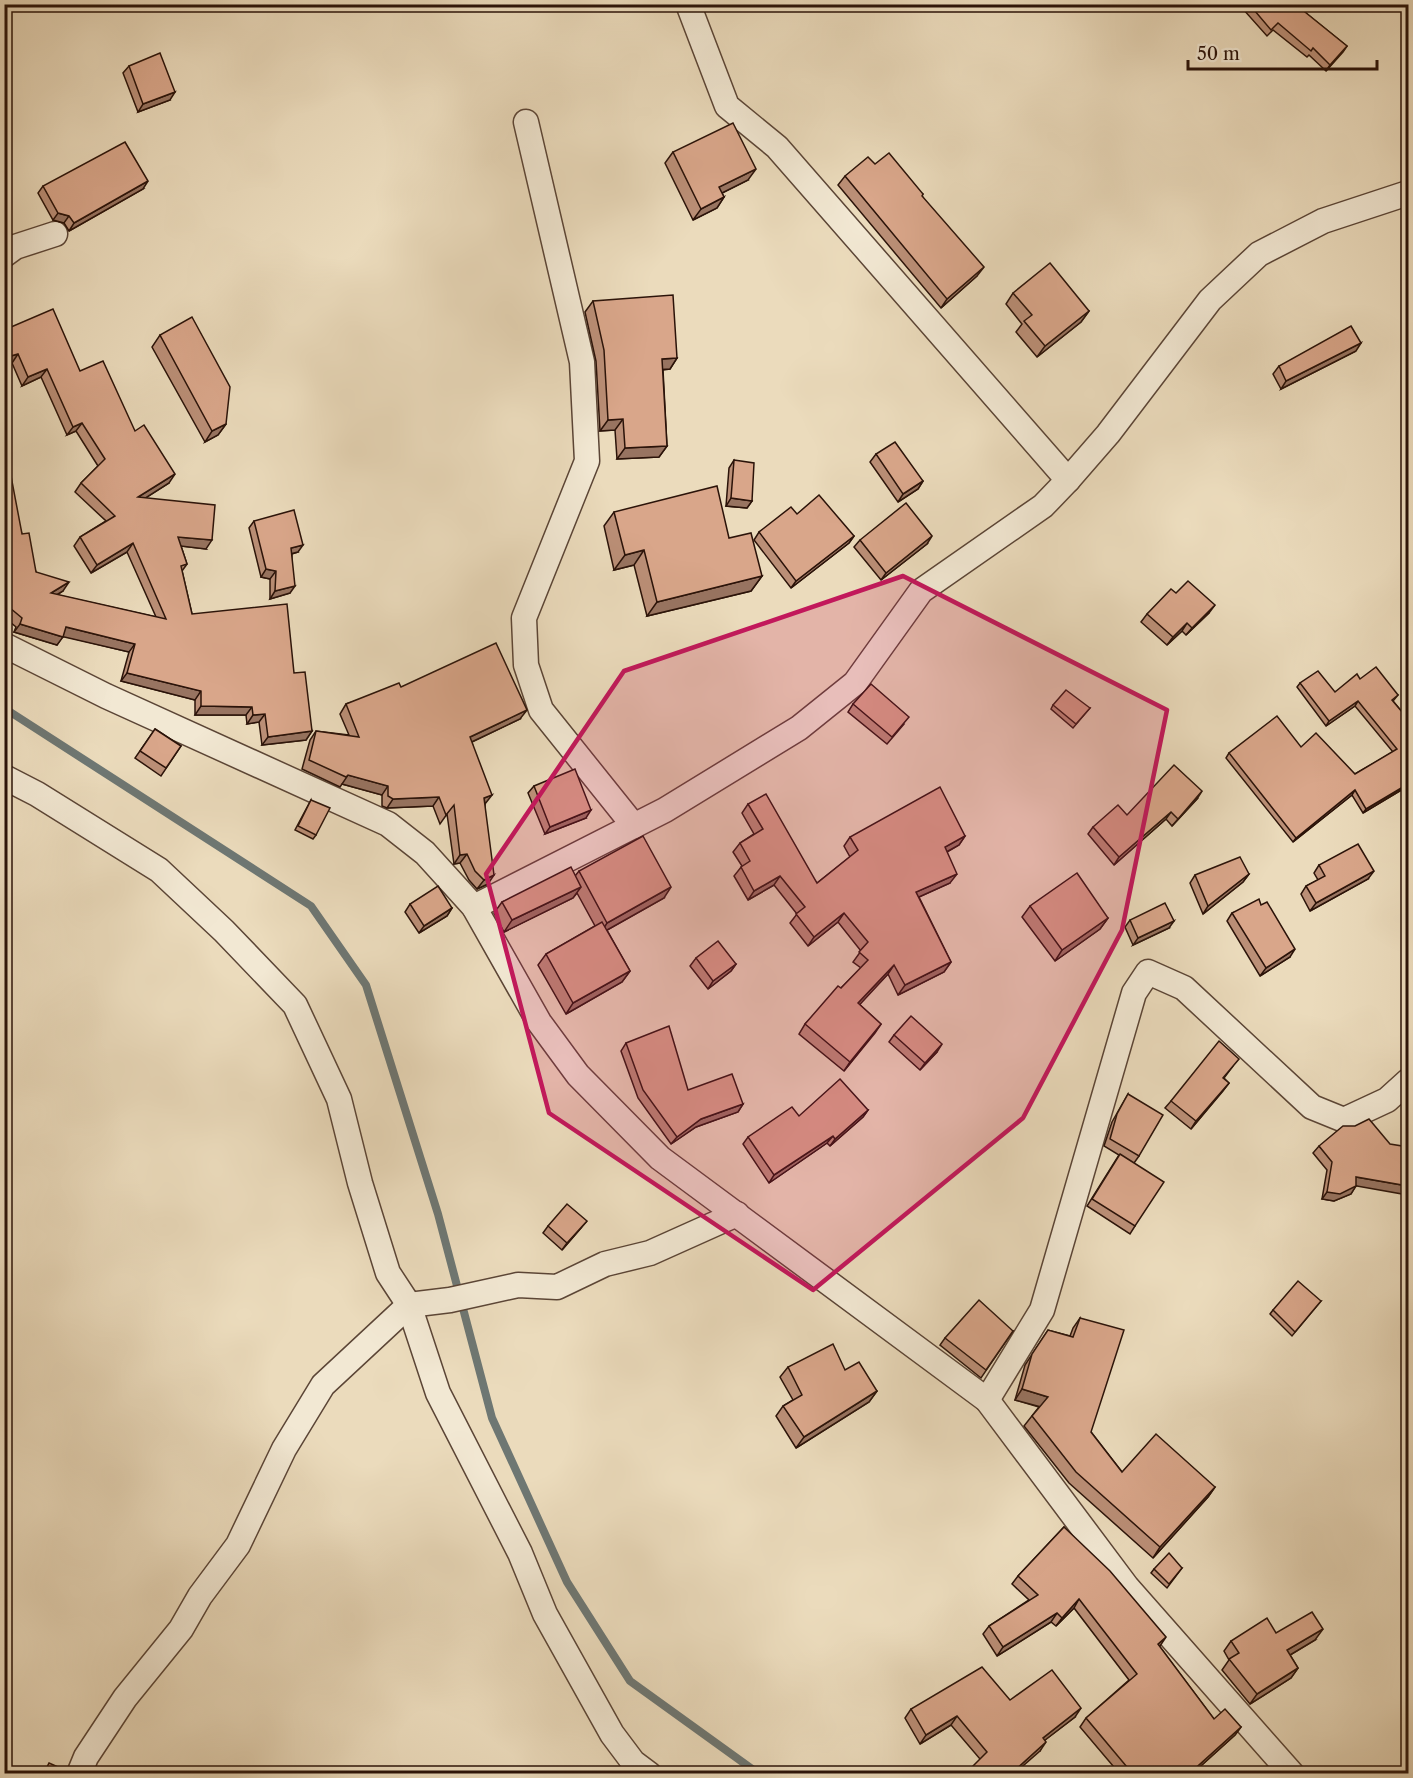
<svg xmlns="http://www.w3.org/2000/svg" width="1413" height="1778" viewBox="0 0 1413 1778" font-family="'Libre Caslon Text',serif">
  <style>
    .lines { fill: none; stroke-linecap: round; stroke-linejoin: round }
    .stream { stroke: #6e7773; stroke-width: 8 }
    .minor-casing { stroke: #5b4536; stroke-width: 27 }
    .minor { stroke: #f2e8d3; stroke-width: 24 }
    .wall { fill: #bb8f77; stroke: #2b1309; stroke-width: 1.5 }
    .shaded-wall { fill: #987461; stroke: #2b1309; stroke-width: 1.5 }
    .building { fill: #d9a68a; stroke: #2b1309; stroke-width: 1.5 }
    .marked { fill: #c2185b; fill-opacity: 0.2; stroke: #c2185b; stroke-width: 4.5; stroke-linejoin: round }
  </style>
  <rect width="100%" height="100%" fill="#ebdbbc"/>
  <filter id="stains"><feTurbulence type="fractalNoise" baseFrequency=".00333" numOctaves="4"/><feColorMatrix values="0 0 0 0 .2 0 0 0 0 .09 0 0 0 0 .02 0 0 0 .5 -.17"/></filter>
  <radialGradient id="worn" r=".72"><stop offset=".6" stop-color="#630" stop-opacity="0"/><stop offset="1" stop-color="#630" stop-opacity=".3"/></radialGradient>
  <g class="lines">
    <!-- stream -->
    <path class="stream" d="M4 708 311 906 366 985 438 1214 492 1418 567 1582 630 1681 759 1774"/>
    <!-- minor casing -->
    <g class="minor-casing">
      <g id="minor">
        <path d="M688 4 727 106 777 147 1068 480"/>
        <path d="M526 122 582 362 587 461 524 618 526 665 541 710 634 826"/>
        <path d="M4 255 15 247 55 234"/>
        <path d="M4 645 106 696 388 824 425 853 474 907 539 1022 578 1075 660 1158 987 1400 1127 1587 1292 1774"/>
        <path d="M4 777 37 794 159 870 224 931 295 1005 339 1099 360 1183 388 1273 409 1305 438 1393 520 1553 545 1614 612 1734 633 1762 649 1774"/>
        <path d="M474 907 665 810 799 728 855 683 921 591 1043 506 1068 480 1108 434 1210 300 1259 254 1323 221 1408 193"/>
        <path d="M987 1400 1042 1310 1134 993 1148 972 1184 988 1312 1107 1344 1120 1387 1100 1408 1081"/>
        <path d="M79 1774 86 1757 125 1698 181 1629 200 1596 238 1545 284 1449 323 1385 409 1305 450 1300 518 1285 557 1287 605 1264 650 1253 737 1214"/>
      </g>
    </g>
    <!-- minor -->
    <use href="#minor" class="minor"/>
  </g>
  <!-- wall -->
  <g class="wall">
    <path d="M1244 4H1297L1296 5 1347 46 1326 71 1309 55 1307 57 1273 30 1267 36 1242 8Z"/>
    <path d="M129 66 170 100 138 112 123 73Z"/>
    <path d="M673 152 748 180 722 193 724 197 717 208 693 220 665 163Z"/>
    <path d="M875 164 923 194 922 196 977 276 941 308 838 185 845 176Z"/>
    <path d="M43 186 143 189 69 231 64 223 53 220 38 193Z"/>
    <path d="M1013 293 1089 311 1081 322 1037 357 1016 332 1022 324 1006 304Z"/>
    <path d="M593 301 677 358 670 369 663 370 667 446 659 457 617 459 615 430 600 431 596 361 585 312Z"/>
    <path d="M4 330 80 371 135 431 169 483 145 498 206 549 181 546 187 564 182 571 192 614 294 673 312 731 306 740 262 745 259 722 247 724 246 715H195V700L121 681 129 652 63 636 57 645 14 632 16 627 4 617V477L22 534 36 572 63 591 57 595 156 617 127 552 91 573 74 546 80 537 106 521 75 492 81 483 98 466 76 431 67 435 41 377 22 386 12 363Z"/>
    <path d="M160 335 226 424 218 435 205 442 152 347Z"/>
    <path d="M1356 351 1281 389 1273 374 1279 366Z"/>
    <path d="M876 454 923 481 918 489 898 502 870 462Z"/>
    <path d="M734 460 752 501 747 508 726 506 729 468Z"/>
    <path d="M614 512 729 538 762 576 751 591 647 616 634 565 614 570 604 526Z"/>
    <path d="M797 514 854 536 849 543 791 588 754 540 759 532Z"/>
    <path d="M254 521 298 552 292 554 290 593 270 599V579L261 577 249 528Z"/>
    <path d="M860 540 927 544 881 580 854 547Z"/>
    <path d="M1176 593 1209 613 1186 635 1182 631 1167 645 1141 622 1147 614Z"/>
    <path d="M1360 679 1398 695 1393 701 1408 719V786L1363 813 1352 795 1293 842 1226 758 1229 753 1301 747 1355 774 1393 752 1355 706 1326 726 1297 687 1300 683 1335 692Z"/>
    <path d="M401 687 520 719 472 742 485 804 488 884 477 889 469 880 460 863 454 864 447 814 440 824 433 806 387 808 382 806V795L342 784 340 787 302 769 310 740 316 731 349 735 340 714 346 704Z"/>
    <path d="M853 704 904 724 887 744 848 712Z"/>
    <path d="M1053 705 1090 708 1073 728 1051 709Z"/>
    <path d="M155 729 181 746 161 776 135 758Z"/>
    <path d="M534 786 586 818 545 834 528 793Z"/>
    <path d="M1197 799 1172 826 1166 819 1114 865 1088 834 1093 827 1127 815Z"/>
    <path d="M311 800 316 835 313 839 295 830Z"/>
    <path d="M748 804 817 883 850 857 844 846 850 837 965 836 959 845 947 852 950 883 919 897 951 962 944 972 898 995 888 974 859 1004 881 1024 844 1071 799 1034 805 1024 861 968 853 962 861 951 838 922 808 946 790 923 797 914 774 885 748 900 734 876 742 866 733 852 740 843 754 834 742 813Z"/>
    <path d="M1319 865 1368 879 1310 911 1301 894 1306 886 1318 880 1314 873Z"/>
    <path d="M579 871 664 898 607 930 630 971 622 982 566 1014 538 965 546 954 595 926 577 893 573 898 504 932 494 913 502 902 575 876Z"/>
    <path d="M1249 874 1243 882 1203 914 1190 883 1195 875Z"/>
    <path d="M410 904 452 908 447 916 419 933 405 912Z"/>
    <path d="M1261 905 1290 957 1260 976 1227 921 1232 913Z"/>
    <path d="M1030 906 1108 918 1100 929 1055 961 1022 917Z"/>
    <path d="M1130 920 1169 928 1133 945 1125 927Z"/>
    <path d="M696 958 736 964 731 971 708 989 690 966Z"/>
    <path d="M894 1035 937 1052 920 1070 889 1042Z"/>
    <path d="M626 1043 688 1090 743 1104 738 1112 696 1127 671 1144 638 1098 621 1051Z"/>
    <path d="M1233 1066 1224 1078 1229 1083 1191 1129 1165 1108 1171 1101Z"/>
    <path d="M1128 1094 1139 1156 1134 1163 1135 1226 1130 1234 1087 1206 1119 1155 1104 1146 1112 1122Z"/>
    <path d="M868 1110 863 1117 830 1146 827 1143 769 1183 743 1144 748 1137 799 1116Z"/>
    <path d="M1319 1146 1356 1185 1351 1194 1334 1201 1322 1199 1327 1170 1313 1153Z"/>
    <path d="M548 1226 581 1228 562 1250 543 1233Z"/>
    <path d="M1321 1301 1292 1336 1270 1314 1273 1310Z"/>
    <path d="M1080 1318 1091 1432 1122 1472 1215 1487 1208 1497 1153 1558 1069 1483 1024 1426 1039 1407 1015 1400 1025 1365 1048 1330 1070 1336 1073 1328Z"/>
    <path d="M1013 1331 981 1378 940 1345 945 1338Z"/>
    <path d="M788 1367 845 1370 877 1391 869 1402 796 1448 776 1416 783 1406 793 1400 780 1377Z"/>
    <path d="M1064 1527 1159 1646 1214 1719 1241 1727 1235 1735 1193 1773H1119L1080 1727 1086 1718 1129 1680 1074 1608 1056 1626 1051 1622 997 1656 983 1634 989 1626 1029 1600 1012 1584 1018 1576Z"/>
    <path d="M1182 1568 1167 1588 1151 1573 1154 1569Z"/>
    <path d="M1315 1640 1290 1655 1298 1668 1291 1678 1250 1704 1222 1670 1229 1660 1224 1651 1231 1641Z"/>
    <path d="M1010 1700 1075 1717 1045 1740 1040 1751 980 1759 951 1725 920 1744 905 1718 911 1709Z"/>
  </g>
  <!-- shaded-wall -->
  <g class="shaded-wall">
    <path d="M1347 46 1343 52 1326 71 1330 65Z"/>
    <path d="M175 92 170 100 138 112 143 104Z"/>
    <path d="M756 169 748 180 712 198 719 187Z"/>
    <path d="M148 181 143 189 69 231 74 223Z"/>
    <path d="M724 197 717 208 693 220 701 209Z"/>
    <path d="M58 213 69 216 64 223 53 220Z"/>
    <path d="M984 267 977 276 941 308 947 299Z"/>
    <path d="M1089 311 1081 322 1037 357 1045 346Z"/>
    <path d="M1361 343 1356 351 1281 389 1286 381Z"/>
    <path d="M18 354 12 363 4 365V358Z"/>
    <path d="M677 358 670 369 654 370 662 359Z"/>
    <path d="M47 369 41 377 22 386 28 377Z"/>
    <path d="M623 419 615 430 600 431 608 420Z"/>
    <path d="M82 423 76 431 67 435 73 427Z"/>
    <path d="M226 424 218 435 205 442 212 431Z"/>
    <path d="M667 446 659 457 617 459 625 448Z"/>
    <path d="M175 474 169 483 133 506 138 497Z"/>
    <path d="M923 481 918 489 898 502 903 494Z"/>
    <path d="M731 498 752 501 747 508 726 506Z"/>
    <path d="M854 536 849 543 791 588 796 581Z"/>
    <path d="M932 536 927 544 881 580 886 573Z"/>
    <path d="M178 537 212 540 206 549 172 545Z"/>
    <path d="M133 543 127 552 91 573 97 565Z"/>
    <path d="M303 545 298 552 286 555 291 548Z"/>
    <path d="M644 550 634 565 614 570 625 555Z"/>
    <path d="M266 569 276 571 270 579 261 577Z"/>
    <path d="M762 576 751 591 647 616 657 602Z"/>
    <path d="M69 582 63 591 45 602 51 593Z"/>
    <path d="M295 586 290 593 270 599 275 591Z"/>
    <path d="M1215 605 1209 613 1186 635 1192 628Z"/>
    <path d="M1187 623 1182 631 1167 645 1173 637Z"/>
    <path d="M20 624 63 637 57 645 14 632Z"/>
    <path d="M66 627 135 644 129 652 60 636Z"/>
    <path d="M127 673 201 691 195 700 121 681Z"/>
    <path d="M1358 701 1355 706 1326 726 1329 721Z"/>
    <path d="M201 706 252 707 246 715H195Z"/>
    <path d="M527 710 520 719 463 746 470 737Z"/>
    <path d="M265 714 259 722 247 724 253 715Z"/>
    <path d="M312 731 306 740 262 745 268 737Z"/>
    <path d="M348 775 388 786 382 795 342 784Z"/>
    <path d="M1408 784V786L1363 813 1366 809Z"/>
    <path d="M1355 790 1352 795 1293 842 1296 838Z"/>
    <path d="M1202 791 1197 799 1172 826Z"/>
    <path d="M492 795 485 804 484 798Z"/>
    <path d="M439 797 433 806 387 808 393 799Z"/>
    <path d="M591 810 586 818 545 834 550 827Z"/>
    <path d="M1171 812 1166 819 1114 865 1119 857Z"/>
    <path d="M965 836 959 845 939 856 945 847Z"/>
    <path d="M467 854 460 863 454 864 460 855Z"/>
    <path d="M1374 871 1368 879 1310 911 1316 903Z"/>
    <path d="M957 874 950 883 910 901 916 892Z"/>
    <path d="M1249 874 1243 882 1203 914 1208 906Z"/>
    <path d="M494 875 488 884 477 889 484 880Z"/>
    <path d="M780 876 774 885 748 900 754 891Z"/>
    <path d="M581 887 573 898 504 932 512 920Z"/>
    <path d="M671 887 664 898 600 934 607 923Z"/>
    <path d="M452 908 447 916 419 933 424 926Z"/>
    <path d="M844 913 838 922 808 946 814 937Z"/>
    <path d="M1108 918 1100 929 1055 961 1062 950Z"/>
    <path d="M1174 921 1169 928 1133 945 1138 938Z"/>
    <path d="M1295 949 1290 957 1260 976 1266 968Z"/>
    <path d="M951 962 944 972 898 995 905 985Z"/>
    <path d="M736 964 731 971 708 989 713 981Z"/>
    <path d="M894 965 888 974 852 1013 858 1003Z"/>
    <path d="M630 971 622 982 566 1014 573 1003Z"/>
    <path d="M881 1024 875 1033 844 1071 850 1062Z"/>
    <path d="M942 1044 937 1052 920 1070 925 1063Z"/>
    <path d="M1229 1083 1223 1091 1191 1129 1196 1121Z"/>
    <path d="M743 1104 738 1112 696 1127 671 1144 677 1137 701 1119Z"/>
    <path d="M868 1110 863 1117 830 1146 835 1139Z"/>
    <path d="M833 1136 827 1143 769 1183 774 1175Z"/>
    <path d="M1356 1177 1408 1186V1195L1351 1185Z"/>
    <path d="M1356 1186 1351 1194 1334 1201 1322 1199 1327 1192Z"/>
    <path d="M587 1221 581 1228 562 1250 567 1243Z"/>
    <path d="M1022 1389 1048 1397 1041 1407 1015 1400Z"/>
    <path d="M877 1391 869 1402 796 1448 804 1437Z"/>
    <path d="M1215 1487 1208 1497 1153 1558 1160 1547Z"/>
    <path d="M1079 1599 1074 1608 1056 1626 1062 1618Z"/>
    <path d="M1057 1613 1051 1622 997 1656 1003 1647Z"/>
    <path d="M1323 1629 1315 1640 1280 1661 1287 1650Z"/>
    <path d="M1166 1637 1160 1646 1152 1652 1158 1644Z"/>
    <path d="M1298 1668 1291 1678 1250 1704 1257 1694Z"/>
    <path d="M1081 1708 1075 1717 1036 1747 1043 1738Z"/>
    <path d="M957 1716 951 1725 920 1744 926 1735Z"/>
    <path d="M1241 1727 1235 1735 1193 1773H1190Z"/>
    <path d="M1046 1742 1040 1751 1015 1773H1012Z"/>
  </g>
  <!-- building -->
  <g class="building">
    <path d="M1249 4H1295L1347 46 1330 65 1313 48 1311 51 1278 23 1271 30Z"/>
    <path d="M160 53 175 92 143 104 129 66Z"/>
    <path d="M733 123 756 169 719 187 724 197 701 209 673 152Z"/>
    <path d="M125 142 148 181 74 223 69 216 58 213 43 186Z"/>
    <path d="M889 153 923 194 922 196 984 267 947 299 845 176 868 157 875 164Z"/>
    <path d="M1050 263 1089 311 1045 346 1024 321 1032 315 1013 293Z"/>
    <path d="M673 295 677 358 662 359 667 446 625 448 623 419 608 420 604 350 593 301Z"/>
    <path d="M53 309 80 371 103 361 135 431 144 425 175 474 138 497 215 505 212 540 178 537 187 564 181 566 192 614 287 604 294 673 305 672 312 731 268 737 265 714 253 715 252 707 201 706V691L127 673 135 644 66 627 63 637 20 624 22 618 4 603V477L11 476 22 534 29 533 36 572 69 582 51 593 166 619 133 543 97 565 80 537 115 516 81 483 105 459 82 423 73 427 47 369 28 377 18 354 4 358V330Z"/>
    <path d="M192 317 230 387 226 424 212 431 160 335Z"/>
    <path d="M1351 326 1361 343 1286 381 1279 366Z"/>
    <path d="M895 442 923 481 903 494 876 454Z"/>
    <path d="M734 460 754 463 752 501 731 498Z"/>
    <path d="M717 486 729 538 751 533 762 576 657 602 644 550 625 555 614 512Z"/>
    <path d="M819 495 854 536 796 581 759 532 791 507 797 514Z"/>
    <path d="M906 503 932 536 886 573 860 540Z"/>
    <path d="M294 510 303 545 291 548 295 586 275 591 276 571 266 569 254 521Z"/>
    <path d="M1188 581 1215 605 1192 628 1187 623 1173 637 1147 614 1171 589 1176 593Z"/>
    <path d="M496 643 527 710 470 737 492 795 484 798 494 875 484 880 475 871 467 854 460 855 454 805 446 815 439 797 393 799 388 796V786L348 775 346 777 309 760 316 731 359 737 346 704 399 683 401 687Z"/>
    <path d="M1376 667 1398 695 1392 700 1408 719V784L1366 809 1355 790 1296 838 1229 753 1277 716 1301 747 1316 733 1355 774 1397 749 1358 701 1329 721 1300 683 1318 671 1335 692 1357 674 1360 679Z"/>
    <path d="M871 684 909 717 892 737 853 704Z"/>
    <path d="M1066 690 1090 708 1076 724 1053 705Z"/>
    <path d="M155 729 181 746 166 768 140 751Z"/>
    <path d="M1174 765 1202 791 1178 819 1171 812 1119 857 1093 827 1118 805 1127 815Z"/>
    <path d="M575 769 591 810 550 827 534 786Z"/>
    <path d="M940 787 965 836 945 847 957 874 916 892 951 962 905 985 894 965 858 1003 881 1024 850 1062 805 1024 838 986 841 988 868 960 859 952 868 942 844 913 814 937 796 914 805 907 780 876 754 891 741 867 750 861 740 843 763 829 748 804 766 794 817 883 858 850 850 837Z"/>
    <path d="M311 800 330 808 316 835 298 826Z"/>
    <path d="M643 836 671 887 607 923 579 871Z"/>
    <path d="M1358 844 1374 871 1316 903 1306 886 1325 876 1319 865Z"/>
    <path d="M1240 857 1249 874 1208 906 1195 875Z"/>
    <path d="M571 867 581 887 512 920 502 902Z"/>
    <path d="M1077 873 1108 918 1062 950 1030 906Z"/>
    <path d="M438 886 452 908 424 926 410 904Z"/>
    <path d="M1259 899 1261 905 1267 902 1295 949 1266 968 1232 913Z"/>
    <path d="M1165 903 1174 921 1138 938 1130 920Z"/>
    <path d="M602 922 630 971 573 1003 546 954Z"/>
    <path d="M718 941 736 964 713 981 696 958Z"/>
    <path d="M911 1016 942 1044 925 1063 894 1035Z"/>
    <path d="M669 1026 688 1090 732 1074 743 1104 701 1119 677 1137 643 1090 626 1043Z"/>
    <path d="M1219 1041 1239 1059 1223 1078 1229 1083 1196 1121 1171 1101Z"/>
    <path d="M840 1079 868 1110 835 1139 833 1136 774 1175 748 1137 792 1107 799 1116Z"/>
    <path d="M1128 1094 1163 1115 1139 1156 1110 1139 1117 1114Z"/>
    <path d="M1369 1119 1390 1144 1408 1147V1186L1356 1177V1186L1340 1194 1327 1192 1332 1162 1319 1146 1343 1126H1355Z"/>
    <path d="M1120 1154 1164 1182 1135 1226 1092 1199Z"/>
    <path d="M567 1204 587 1221 567 1243 548 1226Z"/>
    <path d="M1298 1281 1321 1301 1295 1332 1273 1310Z"/>
    <path d="M979 1300 1013 1331 986 1370 945 1338Z"/>
    <path d="M1080 1318 1124 1330 1091 1432 1122 1472 1156 1434 1215 1487 1160 1547 1076 1472 1032 1416 1048 1397 1022 1389 1032 1354 1048 1330 1073 1337Z"/>
    <path d="M833 1344 845 1370 859 1362 877 1391 804 1437 783 1406 802 1395 788 1367Z"/>
    <path d="M1064 1527 1110 1571 1166 1637 1158 1644 1214 1719 1225 1709 1241 1727 1190 1773H1132L1086 1718 1137 1674 1079 1599 1062 1618 1057 1613 1003 1647 989 1626 1038 1595 1018 1576Z"/>
    <path d="M1169 1553 1182 1568 1169 1584 1154 1569Z"/>
    <path d="M1312 1612 1323 1629 1287 1650 1298 1668 1257 1694 1229 1659 1239 1653 1231 1641 1267 1618 1276 1633Z"/>
    <path d="M982 1667 1010 1700 1052 1670 1081 1708 1043 1738 1046 1742 1012 1773H966L987 1752 957 1716 926 1735 911 1709Z"/>
    <path d="M49 1763 67 1771 65 1773H44Z"/>
    <path d="M1408 1767V1773H1395Z"/>
  </g>
  <!-- marked area -->
  <path class="marked" d="M903 576 1167 710 1122 930 1023 1118 813 1290 549 1113 486 874 624 671Z"/>
  <!-- margin -->
  <rect width="1413" height="1778" fill="none" stroke="#ebdbbc" stroke-width="24"/>
  <rect x="6" y="6" width="1401" height="1766" fill="none" stroke="#2b1309" stroke-width="3"/>
  <rect x="12" y="12" width="1389" height="1754" fill="none" stroke="#2b1309" stroke-width="1.5"/>
  <!-- scale -->
  <path d="M1188 60v9h189v-9" fill="none" stroke="#2b1309" stroke-width="3"/>
  <text x="1197" y="60" font-size="18" fill="#2b1309" stroke="#f2e8d3" stroke-width="4.5" paint-order="stroke">50 m</text>
  <rect width="100%" height="100%" filter="url(#stains)"/>
  <rect width="100%" height="100%" fill="url(#worn)"/>
</svg>
